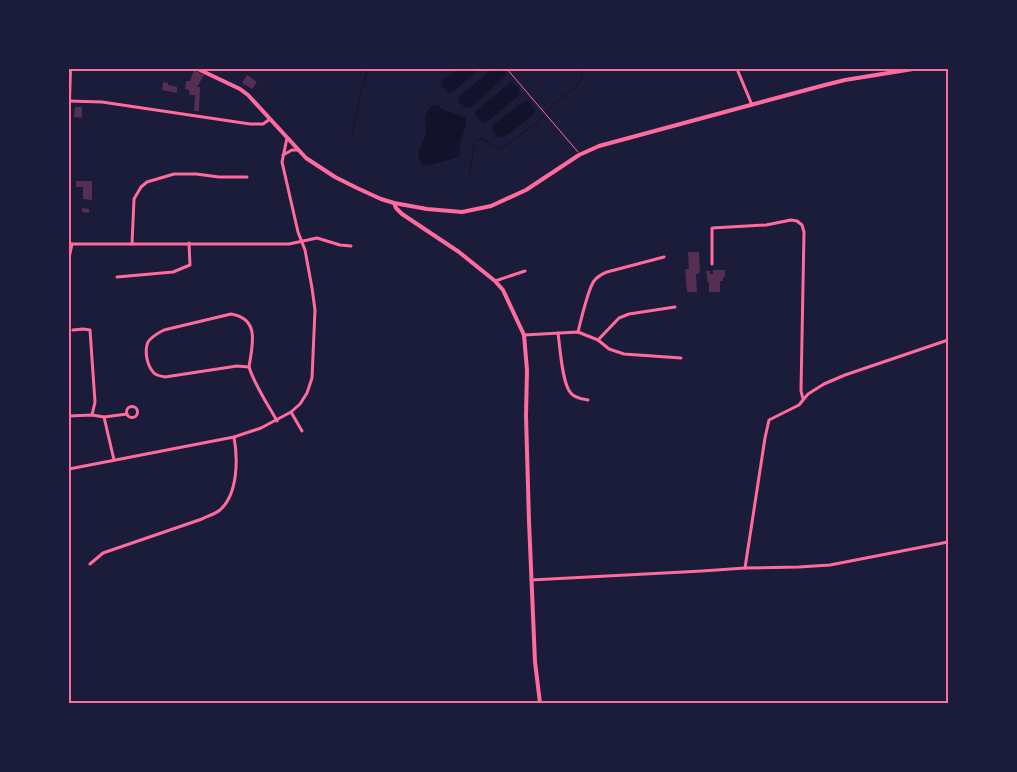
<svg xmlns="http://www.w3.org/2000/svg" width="1017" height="772" viewBox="0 0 1017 772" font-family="'Nunito Sans',sans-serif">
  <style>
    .water { fill: #12122b }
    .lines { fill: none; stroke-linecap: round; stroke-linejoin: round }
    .stream { stroke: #12122b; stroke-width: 1 }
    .building { fill: #542f53 }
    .path { stroke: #ff6b9d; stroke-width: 1 }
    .minor { stroke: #ff6b9d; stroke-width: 3 }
    .tertiary { stroke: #ff6b9d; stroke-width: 4 }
    .secondary { stroke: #ff6b9d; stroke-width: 4 }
    .neatline { fill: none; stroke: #ff6b9d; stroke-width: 2 }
  </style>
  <rect width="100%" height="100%" fill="#1b1b3a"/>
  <!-- water -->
  <g class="water">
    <path d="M456 69H479L453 92 449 93 442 86 441 82Z"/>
    <path d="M492 69H504L506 72 504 77 471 107 466 108 459 102V97Z"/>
    <path d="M511 82 520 90 519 95 487 122 483 123 476 116 475 112Z"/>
    <path d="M528 101 535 110 534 114 504 137H500L493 132 492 126 523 102Z"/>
    <path d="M433 105H438L440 108 466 118C467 127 462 135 460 144 459 148 461 152 459 157L426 166 422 164 418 157 419 151 426 134 425 116 429 109Z"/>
  </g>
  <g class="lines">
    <!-- stream -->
    <g class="stream">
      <path d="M352 135 361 92 368 69"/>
      <path d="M469 174 475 141 482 139 500 149 537 123 551 107 577 85 582 78V69"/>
    </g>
  </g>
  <!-- building -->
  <g class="building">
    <path d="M194 70 204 75 197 87H200L199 111H194L195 95H189V90L185 89 186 81H190Z"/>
    <path d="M247 75 257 82 252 89 242 83Z"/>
    <path d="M163 82 168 83V85L177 87V93L162 90Z"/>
    <path d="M75 107H82V118L74 117Z"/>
    <path d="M76 181H92V200L83 199V187H76Z"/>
    <path d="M82 208 89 209V213L82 212Z"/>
    <path d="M688 252H699L700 272 698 274H696L697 292H687L685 269H689Z"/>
    <path d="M713 270H725V277H723V281H720V292H709V283H708L706 271H710V274H713Z"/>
  </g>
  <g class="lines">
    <!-- path -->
    <path class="path" d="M507 69 578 152"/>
    <!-- minor -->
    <g class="minor">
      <path d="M737 69 752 105"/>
      <path d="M69 101 102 102 250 124H263L270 119"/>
      <path d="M283 155 292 150H297"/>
      <path d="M69 244H289L317 238 340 245 351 246"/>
      <path d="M132 244 134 199 141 187 147 182 174 174H196L219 177H247"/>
      <path d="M69 258 72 244"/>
      <path d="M712 264V228L766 225 791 220 797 221 802 225 804 232 801 391 803 399"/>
      <path d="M117 277 173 272 190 265 189 243"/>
      <path d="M495 281 525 271"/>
      <path d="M231 314C261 319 252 346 249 367L237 366 165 377C161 376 157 376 154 373 147 366 144 351 148 342 152 336 158 333 164 330Z"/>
      <path d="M73 330 83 329 90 330 95 402 92 415"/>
      <path d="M578 332C581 320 588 289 594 281 597 277 602 274 607 272L664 257"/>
      <path d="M558 333C560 347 562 382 570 392 574 398 582 399 588 400"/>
      <path d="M524 335 578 332 598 340 609 349 624 354 681 358"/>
      <path d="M598 340 619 318 629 314 675 307"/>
      <path d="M249 367C255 386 267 403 277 421"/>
      <circle cx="132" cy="412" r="5.5"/>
      <path d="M291 412 302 431"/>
      <path d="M69 416 92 415 104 417 114 460"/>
      <path d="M104 417 127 414"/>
      <path d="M69 469 234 437 261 428 291 412 300 404 307 393 312 378 315 310 312 288 305 250 298 232 282 162 287 138"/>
      <path d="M90 564 103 553 202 519C208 516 215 514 220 510 238 494 238 459 234 437"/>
      <path d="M745 568 765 438 769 420 799 405 808 394 824 384 845 375 948 340"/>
      <path d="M531 580 702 571 745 568 799 567 830 565 948 542"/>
    </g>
    <!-- tertiary -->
    <g class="tertiary">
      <path d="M198 69 240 89 248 95 306 158 335 177 357 188 381 199 394 203 427 209 462 212 491 206 526 190 579 155 599 146 821 86 845 80 913 69"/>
      <path d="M69 101 70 69"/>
    </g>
    <!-- secondary -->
    <path class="secondary" d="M394 203 396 208 402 214 459 252 495 281 503 290 524 335 527 370 526 416 529 521 535 662 540 703"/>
  </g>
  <!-- border -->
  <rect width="1017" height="772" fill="none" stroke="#1b1b3a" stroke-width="140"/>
  <rect x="70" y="70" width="877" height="632" class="neatline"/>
</svg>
